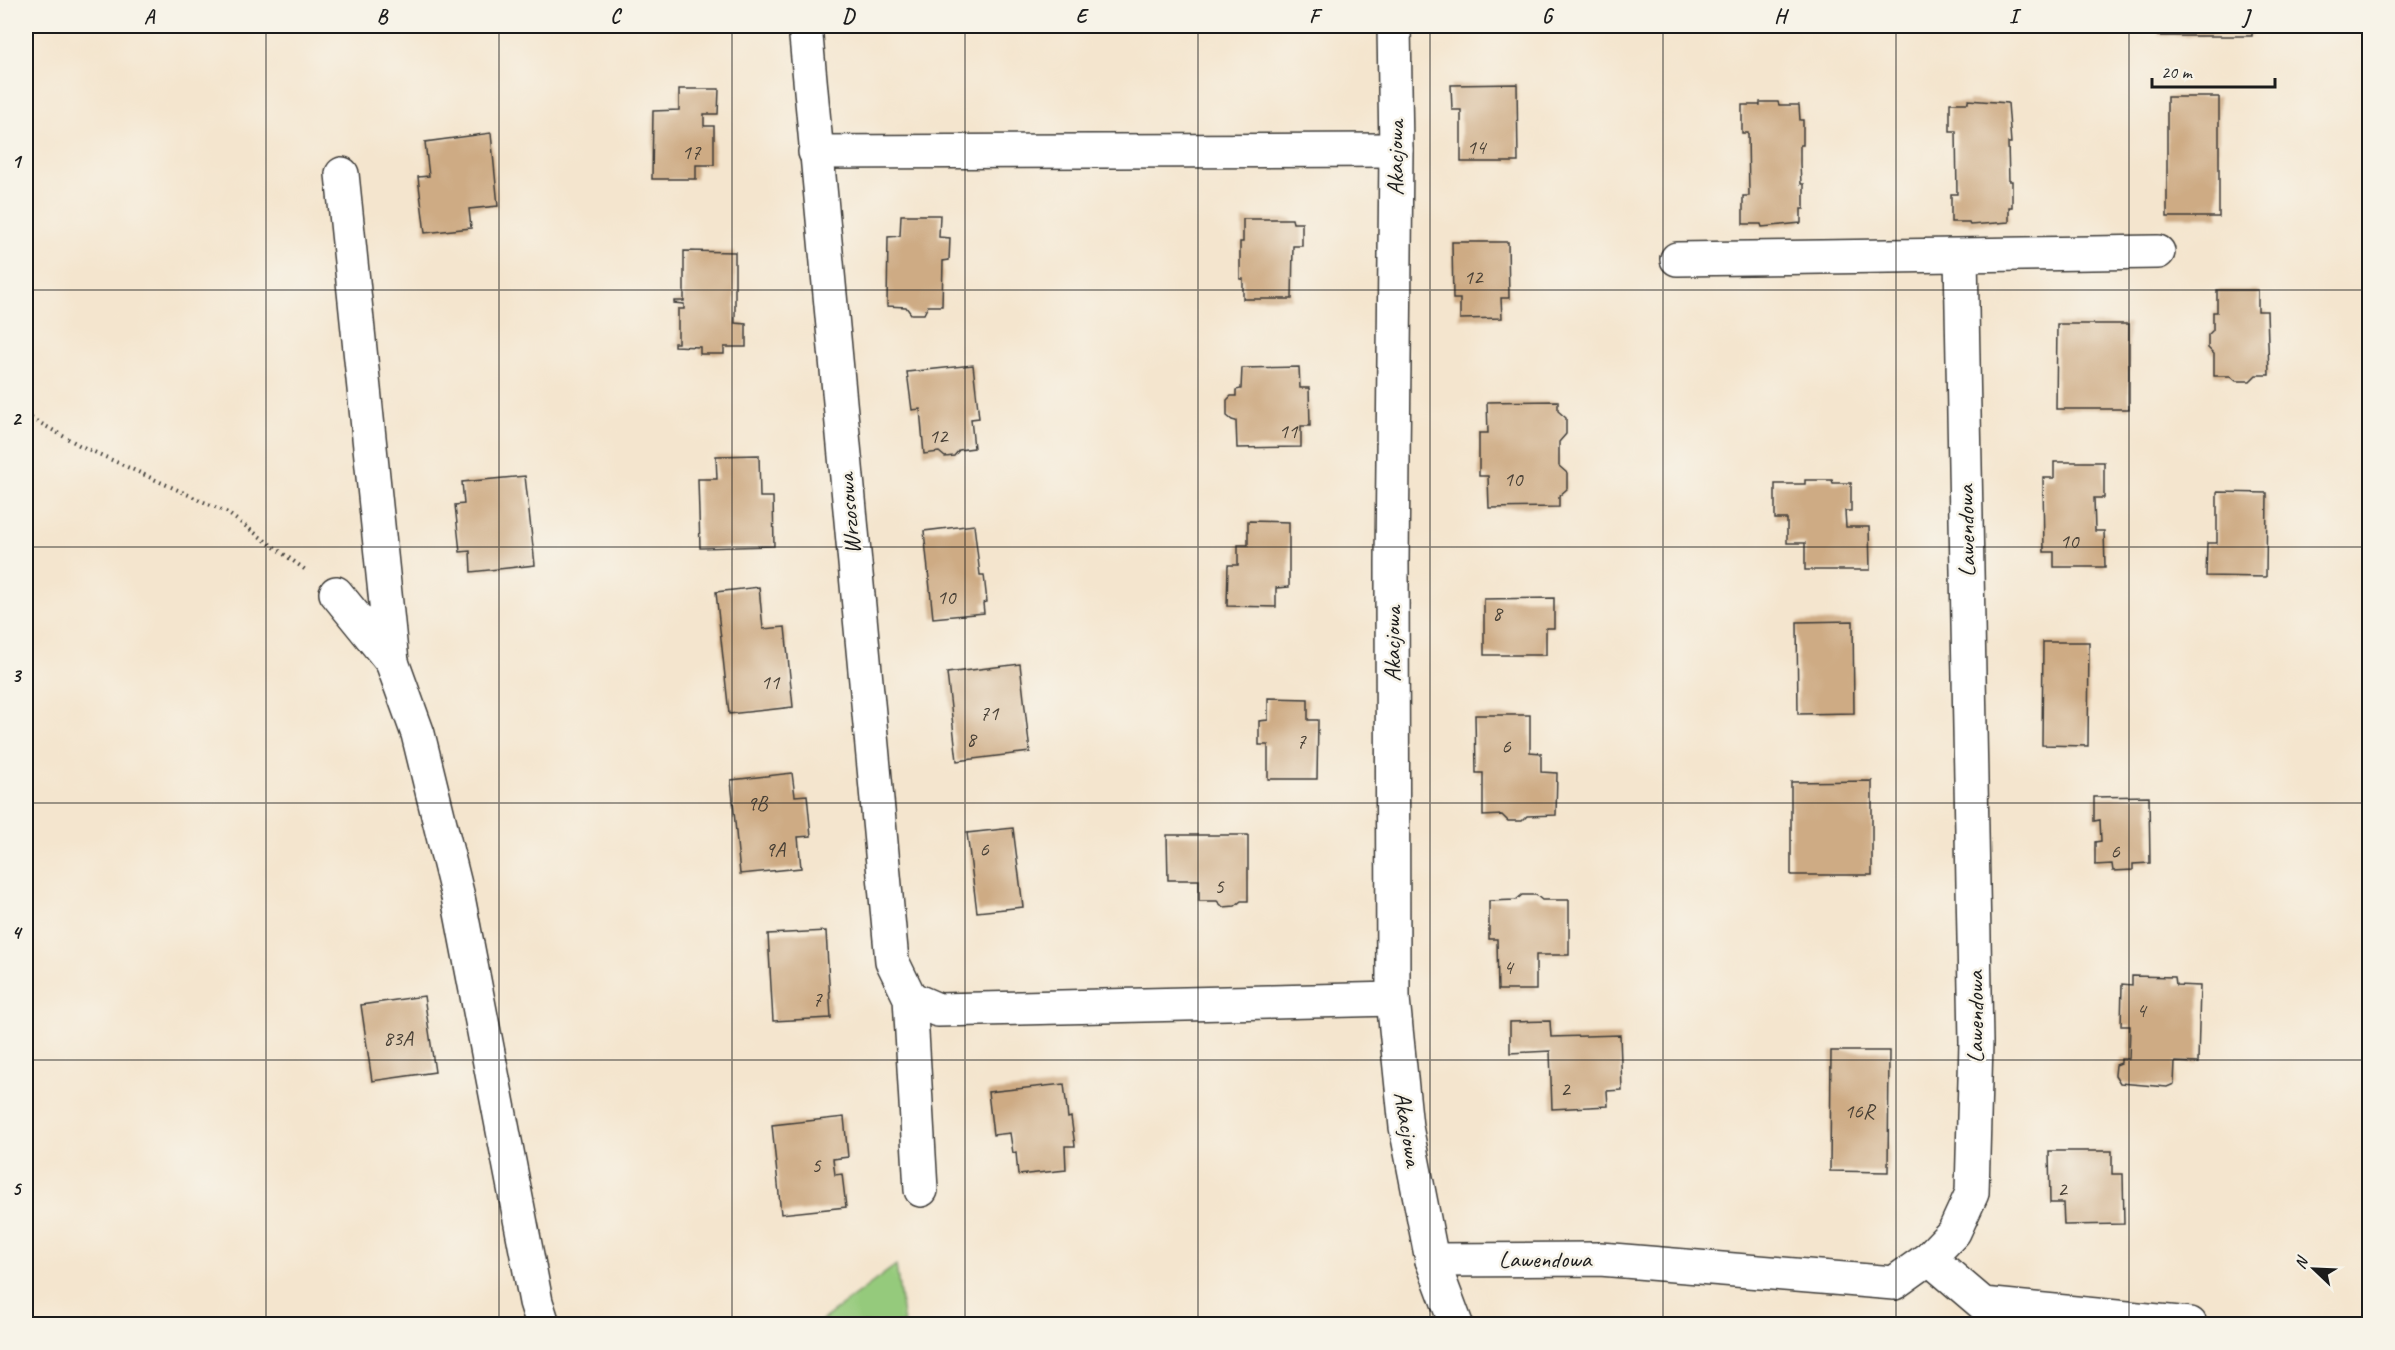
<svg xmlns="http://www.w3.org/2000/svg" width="2395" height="1350" viewBox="0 0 2395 1350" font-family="Caveat,sans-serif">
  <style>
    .green { fill: #95ca7c; stroke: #58734c; stroke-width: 1.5 }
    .building { fill: #ceab84 }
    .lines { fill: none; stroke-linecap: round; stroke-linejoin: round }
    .minor-casing { stroke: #3c3a37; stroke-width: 36 }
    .path { stroke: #3c3a37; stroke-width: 4; stroke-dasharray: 1.5 4.5; stroke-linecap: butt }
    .minor { stroke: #fff; stroke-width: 33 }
    .grid { fill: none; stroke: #1c1c1c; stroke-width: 1.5; stroke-opacity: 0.55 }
    .labels { text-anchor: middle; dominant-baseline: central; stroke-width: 5; stroke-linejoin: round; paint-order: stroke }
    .number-label { font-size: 21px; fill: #484036 }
    .street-label { font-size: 24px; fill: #1c1c1c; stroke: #f7f3e8 }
    .neatline { fill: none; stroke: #1c1c1c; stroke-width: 2 }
    .grid-label { font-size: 20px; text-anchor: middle; font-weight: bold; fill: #1c1c1c }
  </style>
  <rect width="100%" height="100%" fill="#f7f3e8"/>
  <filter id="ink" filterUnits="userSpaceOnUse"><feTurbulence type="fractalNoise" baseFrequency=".0167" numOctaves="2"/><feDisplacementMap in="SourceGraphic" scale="12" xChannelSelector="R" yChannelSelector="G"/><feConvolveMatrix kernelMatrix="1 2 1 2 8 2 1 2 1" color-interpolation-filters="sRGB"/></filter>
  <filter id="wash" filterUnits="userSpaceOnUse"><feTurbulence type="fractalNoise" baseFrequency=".008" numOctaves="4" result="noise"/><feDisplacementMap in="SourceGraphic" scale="24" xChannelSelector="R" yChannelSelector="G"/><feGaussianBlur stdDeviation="1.35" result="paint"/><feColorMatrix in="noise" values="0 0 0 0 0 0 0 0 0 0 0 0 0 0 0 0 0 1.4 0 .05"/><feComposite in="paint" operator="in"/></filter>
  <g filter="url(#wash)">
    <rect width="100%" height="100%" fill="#f4e5ce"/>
    <!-- green -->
    <path class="green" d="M896 1265 904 1324H817Z"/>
    <g id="blocks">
      <!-- building -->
      <g class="building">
        <rect x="2158" y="26" width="94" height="10"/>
        <path d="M1517 84 1518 162H1461V110H1452L1451 85Z"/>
        <path d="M679 89H719L718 114H704V126H714V165H696V179H652L653 111 679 110Z"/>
        <rect x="2167" y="97" width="52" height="120"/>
        <path d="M1968 100 2008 103 2011 143H2008L2009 181H2012V207H2009V222L1970 225 1969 222H1951V194H1957L1956 131H1950V103H1968Z"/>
        <path d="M1760 102H1778L1779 105H1799L1800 120H1803V145H1800V164L1801 184H1804V209H1801V223L1762 227 1761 224H1743V196H1749L1748 133H1742V105H1760Z"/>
        <path d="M491 133 498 206 469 209 471 228 425 233 418 177 429 176 425 142Z"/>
        <path d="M901 215H940L939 237 950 238 949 260 943 261 942 306H928L924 314H911L906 307 887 306 888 237 900 236Z"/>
        <path d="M1243 219H1292L1293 223H1302V246H1293L1292 299H1243V279H1240V242H1243Z"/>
        <path d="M1452 242H1508L1509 298H1501L1502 318 1460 319V299H1453Z"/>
        <path d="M684 251 735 252V323L746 324V347H724V354H700V347L674 346V343H678V309H684V304L674 303V301H684Z"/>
        <path d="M2217 290H2258V311H2267L2269 375H2256L2250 381H2236L2230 376H2214V354L2208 348V335L2213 330V312H2217Z"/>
        <path d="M2057 324H2129V409H2056Z"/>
        <path d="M973 365 979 418 971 419 974 448 959 450 954 456 945 457 939 452 924 454 920 409 912 410 907 372Z"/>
        <path d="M1299 367 1300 388H1309L1310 426H1301V447L1237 448 1236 421 1232 420 1227 416V400L1231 396H1236V390L1241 389 1242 368Z"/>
        <path d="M1558 401V411L1566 418V434L1559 442V466L1567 473V489L1559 496V507L1489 508 1488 476H1479V433H1488L1487 402Z"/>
        <path d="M759 455 760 497H773L774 546 700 548 698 479H717L716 456Z"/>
        <path d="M2054 462H2104V498H2094L2095 531H2104L2105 567H2054V552H2044L2043 478H2054Z"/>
        <path d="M525 476 535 565 471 572 470 551 460 552 455 505 464 504 462 482Z"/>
        <path d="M1805 480H1832L1833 483H1851V511H1845L1846 527H1869L1870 570H1805V543H1787V519H1775V484H1805Z"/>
        <path d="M2217 492 2267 493 2266 577 2206 576 2207 543H2217Z"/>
        <path d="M1248 521 1289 522V587L1276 588V607L1227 606 1228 565H1238V545H1248Z"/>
        <path d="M974 525 980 575H984L987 602 983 603 984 613 933 618 924 531Z"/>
        <path d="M759 587 763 629 785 627 793 707 729 714 716 592Z"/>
        <path d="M1554 598V628H1546V655H1484V599Z"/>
        <path d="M1853 621 1854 713 1798 714 1797 622Z"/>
        <path d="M2043 642H2089L2088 746 2042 745Z"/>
        <path d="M1020 664 1030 752 957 761 947 673Z"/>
        <path d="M1268 698 1308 699V720H1318L1317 779H1268V745H1259V721L1268 720Z"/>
        <path d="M1475 715H1530V752L1541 753V772L1557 773 1556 815 1527 816 1522 821H1508L1502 815 1483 816V773H1476Z"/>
        <path d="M792 773 795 796 807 795 811 836 798 837 801 868 740 874 731 780Z"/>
        <path d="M1872 781V875H1791V782Z"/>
        <path d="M2149 796 2150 863 2133 864V870L2113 871 2112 864 2095 865V842L2101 841 2100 820 2094 821V797Z"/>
        <path d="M1013 828 1023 907 977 912 967 833Z"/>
        <path d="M1167 835H1248V901H1241L1235 906 1223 907 1217 901H1199V880H1168Z"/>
        <path d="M1522 895H1536L1542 900H1569V955H1536V990H1498L1497 939H1489V901L1516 900Z"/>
        <path d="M826 931 831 1018 773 1021 768 934Z"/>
        <path d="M2132 976 2175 977 2176 985 2200 986 2198 1063 2175 1062 2174 1084 2167 1087 2120 1083 2115 1075 2116 1065 2121 1063V1059H2129L2130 1026H2121L2122 984 2132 985Z"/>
        <path d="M424 996 435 1072 372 1081 361 1005Z"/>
        <path d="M1550 1021 1551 1037 1620 1035 1622 1090 1607 1091 1608 1106 1552 1109 1550 1051 1510 1053V1022Z"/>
        <path d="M1831 1051H1889L1888 1172 1830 1171Z"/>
        <path d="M1064 1084 1068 1118 1071 1117 1075 1146H1065L1066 1170 1018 1175 1016 1152 1013 1153 1010 1133 993 1135 988 1092Z"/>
        <path d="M844 1117 848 1157 833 1159 835 1175 842 1174 846 1207 781 1214 772 1125Z"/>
        <path d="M2049 1151H2112V1174H2123L2124 1224 2064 1225 2063 1203H2050Z"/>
      </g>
    </g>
  </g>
  <g filter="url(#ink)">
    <use href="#blocks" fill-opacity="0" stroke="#3c3a37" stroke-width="1.5"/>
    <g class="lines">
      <!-- minor casing -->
      <g class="minor-casing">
        <g id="minor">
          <path d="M805 26 892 961 910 998 921 1190"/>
          <path d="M1394 26 1396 150 1392 564 1393 999 1406 1127 1432 1260 1456 1324"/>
          <path d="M815 152 1396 150"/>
          <path d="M342 174 392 662"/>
          <path d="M1677 259 2158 252"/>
          <path d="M336 593 392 662 418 734 458 897 536 1302 543 1324"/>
          <path d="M910 998 938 1010 1393 999"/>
          <path d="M1929 1258 1983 1304 2190 1324"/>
          <path d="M1432 1260 1600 1259 1894 1283 1929 1258 1954 1232 1972 1193 1976 1042 1961 256"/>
        </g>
      </g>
      <!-- path -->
      <path class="path" d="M26 415 79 445 226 512 307 571"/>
      <!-- minor -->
      <use href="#minor" class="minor"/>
    </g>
  </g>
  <!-- grid -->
  <path class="grid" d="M266 26V1324M499 26V1324M732 26V1324M965 26V1324M1198 26V1324M1430 26V1324M1663 26V1324M1896 26V1324M2129 26V1324M26 290H2370M26 547H2370M26 803H2370M26 1060H2370"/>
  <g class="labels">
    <!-- number labels -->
    <g class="number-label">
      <text x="1476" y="147">14</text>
      <text x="691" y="152">17</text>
      <text x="1473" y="277">12</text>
      <text x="1288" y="431">11</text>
      <text x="938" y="436">12</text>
      <text x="1513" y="479">10</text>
      <text x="2069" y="541">10</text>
      <text x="946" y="597">10</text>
      <text x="1497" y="613">8</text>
      <text x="770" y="682">11</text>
      <text x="989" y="713">71</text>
      <text x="971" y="739">8</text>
      <text x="1301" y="741">7</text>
      <text x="1506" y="746">6</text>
      <text x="757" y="803">9B</text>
      <text x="775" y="849">9A</text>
      <text x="984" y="849">6</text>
      <text x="2115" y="851">6</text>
      <text x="1219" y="886">5</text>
      <text x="1508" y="967">4</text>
      <text x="817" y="999">7</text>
      <text x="2141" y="1010">4</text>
      <text x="398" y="1038">83A</text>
      <text x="1565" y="1089">2</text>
      <text x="1859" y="1111">16R</text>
      <text x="816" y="1165">5</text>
      <text x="2062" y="1189">2</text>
    </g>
    <!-- street labels -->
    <g class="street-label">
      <text transform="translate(1395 158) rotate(-90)">Akacjowa</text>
      <text transform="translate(849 514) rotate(-95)">Wrzosowa</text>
      <text transform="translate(1966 531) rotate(-91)">Lawendowa</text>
      <text transform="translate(1392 644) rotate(-90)">Akacjowa</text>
      <text transform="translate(1975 1017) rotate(-90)">Lawendowa</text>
      <text transform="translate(1408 1129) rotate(81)">Akacjowa</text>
      <text x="1545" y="1259">Lawendowa</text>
    </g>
  </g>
  <!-- margin -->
  <rect width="2395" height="1350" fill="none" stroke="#f7f3e8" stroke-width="66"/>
  <!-- north arrow -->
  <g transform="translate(2314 1269) rotate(293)" stroke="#f7f3e8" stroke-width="4.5" paint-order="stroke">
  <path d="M0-4.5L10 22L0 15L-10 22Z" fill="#1c1c1c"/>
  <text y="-9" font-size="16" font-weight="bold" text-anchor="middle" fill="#1c1c1c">N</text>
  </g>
  <!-- scale -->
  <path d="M2152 78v9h123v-9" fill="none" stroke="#1c1c1c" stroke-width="3"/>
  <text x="2161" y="78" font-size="18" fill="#1c1c1c" stroke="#f7f3e8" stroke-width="4.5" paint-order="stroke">20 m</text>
  <rect x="33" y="33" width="2329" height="1284" class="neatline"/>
  <g class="grid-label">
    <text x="149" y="23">A</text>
    <text x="382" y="23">B</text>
    <text x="615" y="23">C</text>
    <text x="848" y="23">D</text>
    <text x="1081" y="23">E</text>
    <text x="1314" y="23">F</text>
    <text x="1547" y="23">G</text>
    <text x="1780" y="23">H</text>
    <text x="2013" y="23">I</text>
    <text x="2246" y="23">J</text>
    <text x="16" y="168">1</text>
    <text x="16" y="425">2</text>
    <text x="16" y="682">3</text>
    <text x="16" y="939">4</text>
    <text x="16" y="1195">5</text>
  </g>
</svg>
